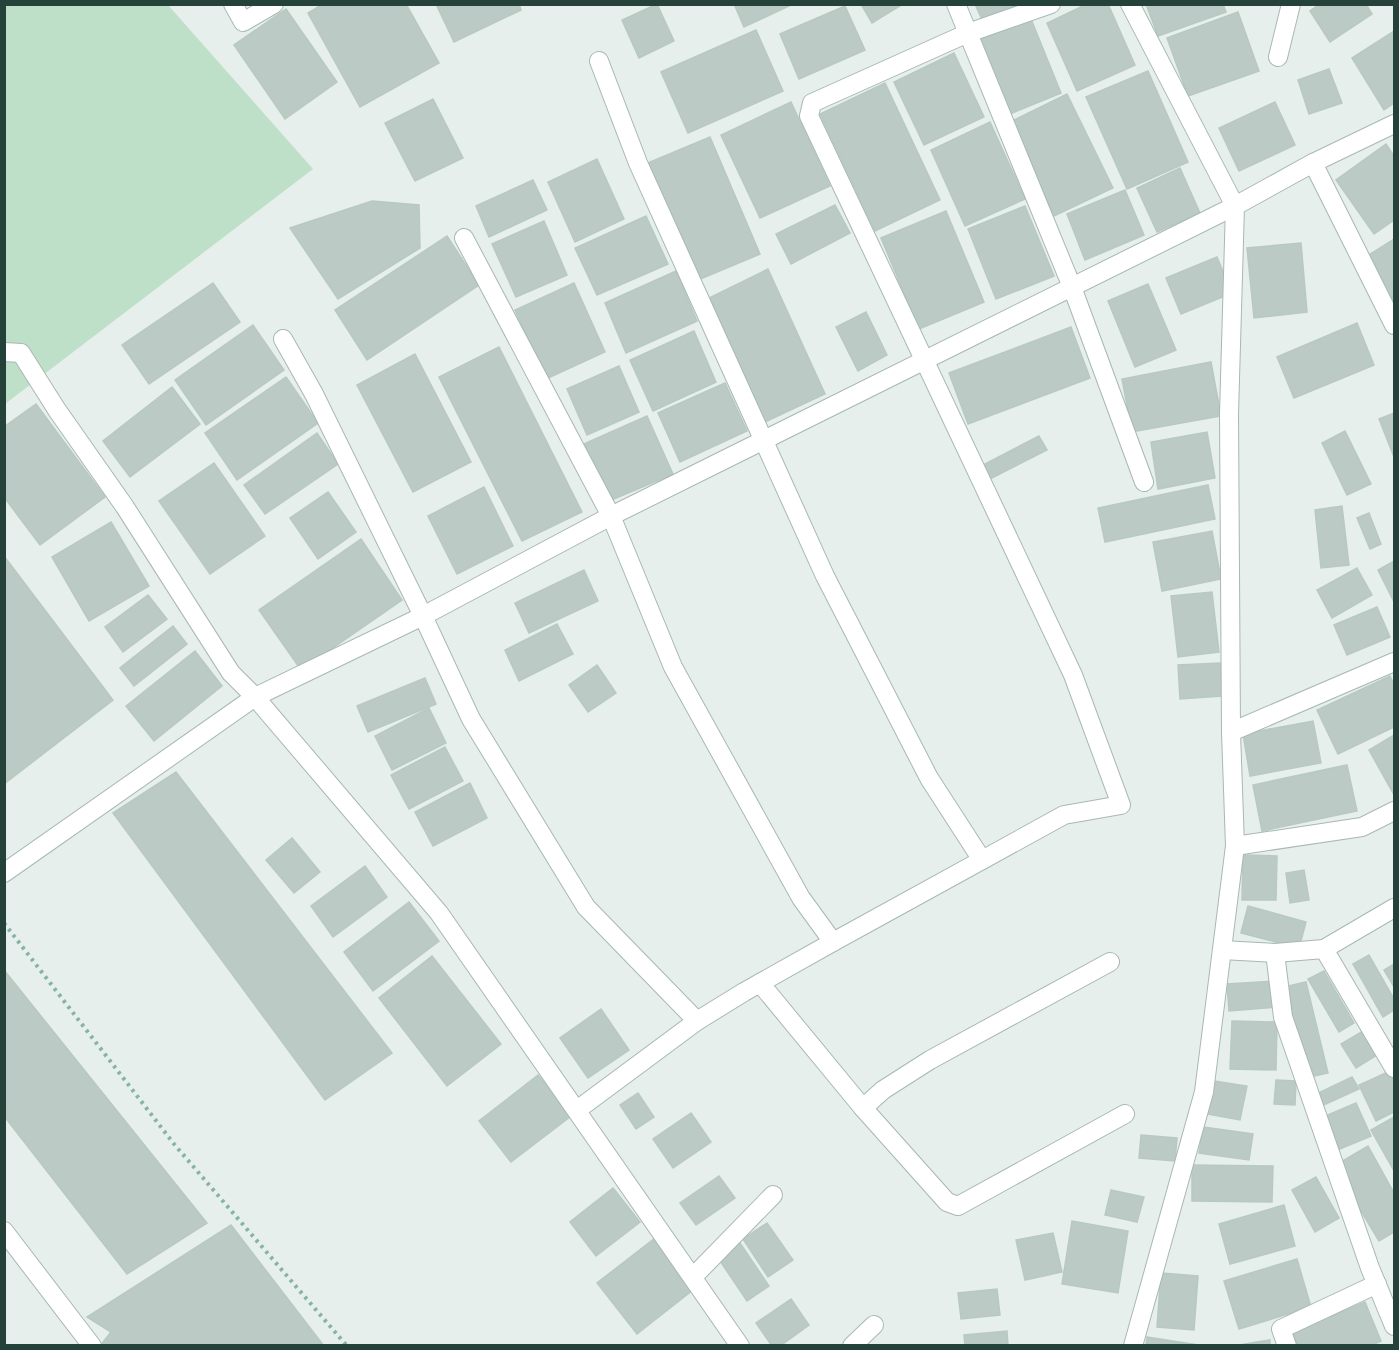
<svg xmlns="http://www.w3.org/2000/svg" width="1399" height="1350" viewBox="0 0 1399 1350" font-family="'Noto Sans',sans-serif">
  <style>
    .green { fill: #bfe0c8 }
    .building { fill: #bbcac4; stroke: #b8c9c2; stroke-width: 1.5 }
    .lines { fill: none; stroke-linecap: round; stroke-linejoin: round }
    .service-casing { stroke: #a8b8b2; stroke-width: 20 }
    .minor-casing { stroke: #a8b8b2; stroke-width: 20 }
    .path { stroke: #86b3a5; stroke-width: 4; stroke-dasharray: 3 4.5; stroke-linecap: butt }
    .service { stroke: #fff; stroke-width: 18 }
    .minor { stroke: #fff; stroke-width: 18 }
  </style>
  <rect width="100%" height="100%" fill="#e6efeb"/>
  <!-- green -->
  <path class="green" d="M5 5H168L313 169 5 404Z"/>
  <!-- building -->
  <g class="building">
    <path d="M323 4H406L439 63 360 107 308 13Z"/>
    <path d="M436 4H519L521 10 454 42Z"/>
    <path d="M657 4 674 41 639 58 622 20Z"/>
    <path d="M734 4H793L744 27Z"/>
    <path d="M861 4H903L872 23Z"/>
    <path d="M975 4H1024L984 24Z"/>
    <path d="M1087 4H1108L1135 65 1077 91 1047 23Z"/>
    <path d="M1146 4H1223L1226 12 1158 36Z"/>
    <path d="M1320 4H1366L1372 14 1330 42 1310 11Z"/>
    <path d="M845 6 865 50 799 79 780 34Z"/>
    <path d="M286 9 337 82 285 119 234 45Z"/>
    <path d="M1238 12 1259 71 1188 96 1167 38Z"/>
    <path d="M1031 19 1061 93 1010 114 979 40Z"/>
    <path d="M756 30 783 91 688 133 661 72Z"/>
    <path d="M1394 31V103L1384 110 1352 58Z"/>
    <path d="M954 53 984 117 924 145 894 82Z"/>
    <path d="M1329 69 1342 103 1309 114 1298 80Z"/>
    <path d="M1148 71 1188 162 1127 189 1086 97Z"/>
    <path d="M885 83 940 200 875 231 820 114Z"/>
    <path d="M1067 94 1113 188 1054 216 1010 122Z"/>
    <path d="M433 99 463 158 415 181 385 123Z"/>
    <path d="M791 102 830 186 760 218 721 135Z"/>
    <path d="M1275 102 1295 145 1239 171 1219 128Z"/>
    <path d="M990 122 1025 199 965 226 931 150Z"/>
    <path d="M710 137 760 254 698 280 648 163Z"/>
    <path d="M1386 144 1394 156V220L1374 234 1336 180Z"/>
    <path d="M597 159 624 219 575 242 548 182Z"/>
    <path d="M1180 168 1200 213 1157 232 1137 188Z"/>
    <path d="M533 180 547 210 489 237 476 206Z"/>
    <path d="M1125 190 1144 235 1085 260 1067 214Z"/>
    <path d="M372 201 419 205 420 248 338 299 290 228Z"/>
    <path d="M835 205 850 233 791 264 776 234Z"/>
    <path d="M1025 206 1054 276 996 299 968 229Z"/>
    <path d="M946 211 984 302 919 329 881 238Z"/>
    <path d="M646 216 668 264 597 295 575 248Z"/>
    <path d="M544 221 567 275 516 297 492 244Z"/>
    <path d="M447 236 479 285 367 360 335 310Z"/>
    <path d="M1394 239V307L1364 258Z"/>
    <path d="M1301 243 1307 312 1254 318 1247 248Z"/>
    <path d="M1217 257 1232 293 1181 314 1166 278Z"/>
    <path d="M768 269 825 394 765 422 709 298Z"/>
    <path d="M676 271 697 321 626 353 605 303Z"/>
    <path d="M213 283 240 322 149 384 122 345Z"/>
    <path d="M574 283 605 352 546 379 515 310Z"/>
    <path d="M1148 284 1176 350 1135 367 1108 301Z"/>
    <path d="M866 312 887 355 858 371 836 327Z"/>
    <path d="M1357 323 1374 365 1294 398 1277 357Z"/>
    <path d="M253 325 284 370 206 425 175 380Z"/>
    <path d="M1071 327 1090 378 968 424 949 373Z"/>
    <path d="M694 331 716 382 653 411 630 360Z"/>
    <path d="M499 347 582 512 522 541 439 377Z"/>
    <path d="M415 354 471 462 413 492 357 385Z"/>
    <path d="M1211 362 1221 416 1132 432 1122 379Z"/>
    <path d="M619 366 639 412 587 435 567 389Z"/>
    <path d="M286 377 318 423 237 480 205 433Z"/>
    <path d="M725 383 747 431 680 462 658 413Z"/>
    <path d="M172 387 200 424 130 477 103 441Z"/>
    <path d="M36 404 105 497 40 545 4 497V427Z"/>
    <path d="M1394 413V457L1379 419Z"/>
    <path d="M647 416 673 474 609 501 584 444Z"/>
    <path d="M1345 431 1371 484 1347 495 1322 443Z"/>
    <path d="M1207 432 1215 478 1158 489 1151 442Z"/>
    <path d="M317 433 338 464 265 514 244 485Z"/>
    <path d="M1039 436 1047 450 990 479 983 465Z"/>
    <path d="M214 463 265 536 210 574 159 501Z"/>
    <path d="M1208 485 1215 519 1105 542 1098 508Z"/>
    <path d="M484 487 513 546 457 574 428 516Z"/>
    <path d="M328 492 356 532 318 559 290 518Z"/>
    <path d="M1342 506 1349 565 1321 568 1315 510Z"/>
    <path d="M1369 513 1381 544 1370 549 1357 518Z"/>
    <path d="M111 522 149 586 89 621 52 557Z"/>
    <path d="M1212 531 1221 579 1162 591 1153 542Z"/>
    <path d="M361 539 402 600 301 670 259 610Z"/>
    <path d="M4 556 113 700 4 784Z"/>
    <path d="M1394 561V602L1378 570Z"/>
    <path d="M1357 568 1372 595 1332 618 1317 590Z"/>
    <path d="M584 570 598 601 529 633 515 603Z"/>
    <path d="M1212 592 1219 652 1178 657 1171 596Z"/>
    <path d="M148 595 167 619 123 652 105 627Z"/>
    <path d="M1377 607 1390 637 1347 655 1334 625Z"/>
    <path d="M557 624 573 654 519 681 505 650Z"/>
    <path d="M173 626 187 644 134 686 120 668Z"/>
    <path d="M195 651 222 686 154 741 126 706Z"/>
    <path d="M1220 663 1222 696 1180 699 1178 665Z"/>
    <path d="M597 665 616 693 588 712 569 685Z"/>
    <path d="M1390 676 1394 685V727L1338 754 1317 710Z"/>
    <path d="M425 678 436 704 368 732 357 706Z"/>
    <path d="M429 708 446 743 392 770 375 736Z"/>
    <path d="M1313 721 1321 763 1250 776 1243 734Z"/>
    <path d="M1394 735V792L1393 793 1369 750Z"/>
    <path d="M445 747 463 781 409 809 391 775Z"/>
    <path d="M1347 765 1357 811 1262 831 1253 785Z"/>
    <path d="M176 772 392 1053 325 1100 113 813Z"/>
    <path d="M470 783 487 818 433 846 415 812Z"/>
    <path d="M292 838 320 872 294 893 266 860Z"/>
    <path d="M1243 855 1277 856 1276 900H1242Z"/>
    <path d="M365 866 387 897 333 937 311 906Z"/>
    <path d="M1304 870 1309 900 1290 903 1286 873Z"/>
    <path d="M409 902 439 941 373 991 344 952Z"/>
    <path d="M1248 906 1306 922 1299 948 1241 933Z"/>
    <path d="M1369 955 1394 999V1010L1383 1017 1353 964Z"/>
    <path d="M432 956 501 1044 447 1086 379 998Z"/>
    <path d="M1394 964V987L1384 970Z"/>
    <path d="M4 970 207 1223 127 1274 4 1116Z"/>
    <path d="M1324 971 1354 1023 1339 1032 1308 979Z"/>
    <path d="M1275 981 1277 1007 1229 1011 1227 984Z"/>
    <path d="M1306 982 1328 1073 1305 1078 1284 987Z"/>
    <path d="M601 1009 629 1050 588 1078 560 1038Z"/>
    <path d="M1232 1021 1277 1022 1276 1070 1230 1069Z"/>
    <path d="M1363 1031 1377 1055 1356 1068 1341 1044Z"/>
    <path d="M1390 1071 1394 1080V1112L1376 1121 1359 1085Z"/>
    <path d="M538 1075 571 1116 511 1162 479 1121Z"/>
    <path d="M1352 1077 1359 1089 1317 1108 1312 1096Z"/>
    <path d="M1276 1080 1296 1081 1295 1105 1274 1104Z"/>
    <path d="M1214 1081 1247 1086 1240 1120 1207 1114Z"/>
    <path d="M638 1093 654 1117 636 1129 620 1105Z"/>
    <path d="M1356 1103 1371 1136 1335 1151 1321 1118Z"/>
    <path d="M691 1113 711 1142 673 1168 653 1139Z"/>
    <path d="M1394 1117V1171L1371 1130Z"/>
    <path d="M1203 1127 1253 1134 1249 1160 1199 1153Z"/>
    <path d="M1141 1135 1177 1138 1175 1161 1139 1158Z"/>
    <path d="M1368 1146 1394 1193V1232L1379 1241 1334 1166Z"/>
    <path d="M1192 1165 1273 1166 1272 1202 1192 1201Z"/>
    <path d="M719 1176 735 1198 696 1225 680 1203Z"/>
    <path d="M1316 1177 1339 1218 1315 1232 1292 1190Z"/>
    <path d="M613 1188 640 1222 596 1256 570 1222Z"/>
    <path d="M1111 1190 1144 1197 1137 1222 1105 1215Z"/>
    <path d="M1284 1205 1295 1246 1230 1264 1219 1224Z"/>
    <path d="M1072 1221 1128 1231 1118 1293 1062 1284Z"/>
    <path d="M767 1223 793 1260 768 1277 743 1239Z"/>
    <path d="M231 1225 324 1346H100L111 1332 87 1317Z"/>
    <path d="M1053 1233 1062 1272 1025 1280 1016 1240Z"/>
    <path d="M655 1238 694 1289 637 1334 597 1283Z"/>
    <path d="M738 1240 769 1286 747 1301 716 1255Z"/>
    <path d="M1297 1259 1311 1307 1239 1329 1224 1281Z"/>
    <path d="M1161 1273 1198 1276 1194 1330 1157 1327Z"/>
    <path d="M997 1289 1000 1315 961 1319 958 1293Z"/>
    <path d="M791 1299 809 1325 780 1346H772L756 1323Z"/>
    <path d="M1365 1302 1381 1341 1370 1346H1298L1292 1332Z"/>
    <path d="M1007 1331 1008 1346H965L964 1335Z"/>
    <path d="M1147 1337 1205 1346H1146Z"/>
    <path d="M1270 1340V1346H1233Z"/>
  </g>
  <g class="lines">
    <!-- service casing -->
    <g class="service-casing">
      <g id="service">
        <path d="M4 873 255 697"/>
        <path d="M4 1231 92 1346"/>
      </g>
    </g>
    <!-- minor casing -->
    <g class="minor-casing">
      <g id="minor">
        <path d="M233 4 243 22 274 4"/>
        <path d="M956 4 1072 287 1144 482"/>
        <path d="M1278 57 1291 4"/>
        <path d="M599 61 638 163 825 576 929 778 982 860"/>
        <path d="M1313 163 1394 325"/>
        <path d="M464 238 611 516 673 667 801 898 833 942"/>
        <path d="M283 339 314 394 423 616 471 719 586 907 697 1021"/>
        <path d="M4 352 21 353 57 410 125 507 231 673 255 697 439 913 740 1346"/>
        <path d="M255 697 423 616 611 516 1235 206 1130 4"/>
        <path d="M1231 732 1394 662"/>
        <path d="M1235 846 1362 827 1394 811"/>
        <path d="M1324 949 1394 1068"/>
        <path d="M1222 950 1275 953 1324 949 1394 908"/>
        <path d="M1275 953 1283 1017 1370 1268 1394 1326"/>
        <path d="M760 983 863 1108 947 1202 958 1206 1125 1114"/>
        <path d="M863 1108 883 1090 930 1060 1110 962"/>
        <path d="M577 1110 697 1021 744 992 833 942 1064 815 1121 805 1073 675 809 116 812 103 968 33 1051 4"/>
        <path d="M693 1277 773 1195"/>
        <path d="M852 1346 874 1325"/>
        <path d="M1133 1346 1204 1092 1235 846 1231 732 1229 414 1235 206 1313 163 1394 124"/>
        <path d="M1287 1346 1281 1329 1377 1284"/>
      </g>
    </g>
    <!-- path -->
    <path class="path" d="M4 923 174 1144 347 1346"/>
    <!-- service -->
    <use href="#service" class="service"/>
    <!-- minor -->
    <use href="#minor" class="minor"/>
  </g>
  <!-- border -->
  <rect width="1399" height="1350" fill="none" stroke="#24423a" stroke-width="12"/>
</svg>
